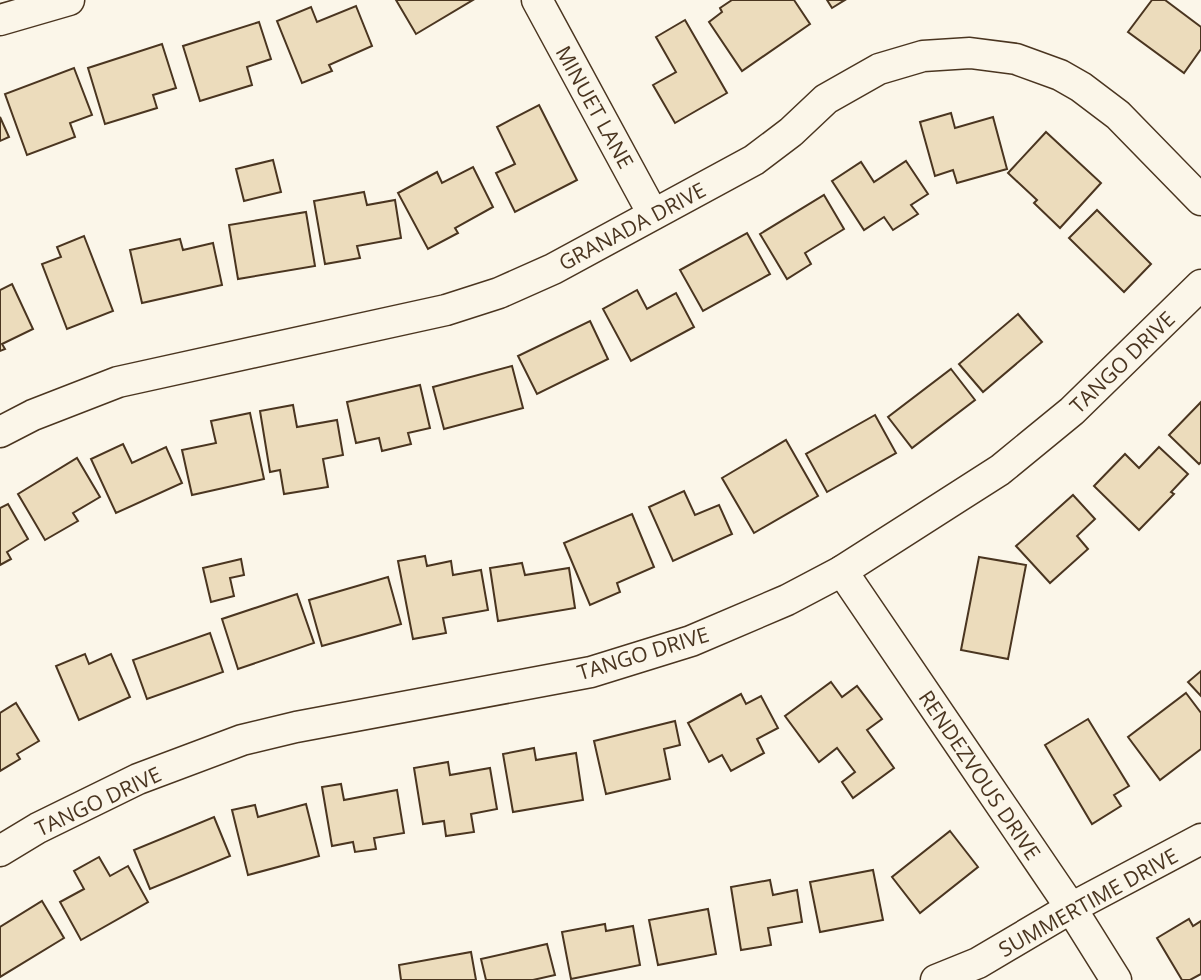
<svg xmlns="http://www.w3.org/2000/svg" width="1201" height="980" viewBox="0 0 1201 980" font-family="'Open Sans',sans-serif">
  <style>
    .building { fill: #ecdcbc; stroke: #4a3520; stroke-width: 2 }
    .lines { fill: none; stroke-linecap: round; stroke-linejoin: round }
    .minor-casing { stroke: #4a3520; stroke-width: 33 }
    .minor { stroke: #fbf6e9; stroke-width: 30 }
    .labels { text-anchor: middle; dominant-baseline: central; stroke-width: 5; stroke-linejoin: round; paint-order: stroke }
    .street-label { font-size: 21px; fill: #4a3520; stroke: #fbf6e9 }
  </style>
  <rect width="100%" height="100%" fill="#fbf6e9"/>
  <!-- building -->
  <g class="building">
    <path d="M396 0H473L416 34Z"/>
    <path d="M732 0H794L810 24 742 71 709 22 722 12 720 8Z"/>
    <path d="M827 0H845L832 8Z"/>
    <path d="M1152 0H1165L1201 27V49L1184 73 1128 32Z"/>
    <path d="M356 6 372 46 329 65 332 71 302 83 277 21 311 7 317 22Z"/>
    <path d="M685 20 727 93 675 123 653 85 676 72 656 37Z"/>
    <path d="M259 22 271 59 247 67 252 85 200 101 183 46Z"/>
    <path d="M162 44 176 88 153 95 157 108 105 124 88 68Z"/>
    <path d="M74 68 92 115 70 123 75 137 27 155 5 94Z"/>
    <path d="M539 105 577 180 515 212 496 173 515 164 497 127Z"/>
    <path d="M951 113 955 128 993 117 1007 169 957 183 953 170 935 176 920 122Z"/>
    <path d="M0 117 9 137 0 141Z"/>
    <path d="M1046 132 1101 183 1060 228 1034 203 1037 200 1008 173Z"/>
    <path d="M273 160 281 192 244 201 236 169Z"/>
    <path d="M906 161 928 194 911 205 918 214 893 230 884 217 864 230 832 181 861 162 874 182Z"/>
    <path d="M473 167 493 207 455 228 458 233 428 249 398 193 437 172 442 183Z"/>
    <path d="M364 192 367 205 395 200 401 238 357 246 360 258 325 264 314 201Z"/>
    <path d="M824 195 844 229 805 253 811 264 787 279 760 234Z"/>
    <path d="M1097 210 1151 264 1124 292 1069 238Z"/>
    <path d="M306 212 315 266 238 279 229 225Z"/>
    <path d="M747 233 770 274 703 311 680 270Z"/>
    <path d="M84 236 113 311 67 329 42 264 61 257 57 247Z"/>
    <path d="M180 239 183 250 213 243 222 285 142 303 130 250Z"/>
    <path d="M12 284 33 329 2 344 5 349 0 351V290Z"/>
    <path d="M637 290 647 309 676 293 694 327 631 361 603 309Z"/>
    <path d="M1018 314 1042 342 983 392 959 364Z"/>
    <path d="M590 321 608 359 537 394 518 356Z"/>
    <path d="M512 366 523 408 444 429 433 387Z"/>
    <path d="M951 369 975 400 912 448 888 417Z"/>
    <path d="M420 385 430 428 408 433 411 444 382 451 379 438 356 443 347 402Z"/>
    <path d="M1201 402V462L1199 464 1169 435Z"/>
    <path d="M293 405 297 427 337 420 343 455 323 459 328 487 284 494 280 470 270 472 260 411Z"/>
    <path d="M250 413 264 479 192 495 182 450 216 443 211 421Z"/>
    <path d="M875 415 896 453 827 492 806 454Z"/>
    <path d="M786 440 818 496 754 533 722 478Z"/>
    <path d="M123 444 132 463 166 447 182 483 116 513 91 459Z"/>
    <path d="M1159 447 1188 474 1171 492 1174 494 1139 530 1094 486 1125 454 1139 468Z"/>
    <path d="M77 458 100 497 73 513 78 521 45 540 18 494Z"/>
    <path d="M684 491 695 515 719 505 732 534 673 561 649 507Z"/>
    <path d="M1073 495 1095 519 1077 536 1088 549 1050 583 1016 546Z"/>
    <path d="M8 504 28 539 7 552 11 559 0 565V508Z"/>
    <path d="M632 514 654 567 617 583 620 592 590 605 564 543Z"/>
    <path d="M425 556 427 566 451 561 453 575 481 570 488 610 443 618 446 633 413 639 398 561Z"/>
    <path d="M979 557 1026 565 1008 659 961 650Z"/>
    <path d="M241 559 244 575 230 578 234 596 211 602 203 568Z"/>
    <path d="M522 563 525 575 569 568 575 608 498 621 490 568Z"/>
    <path d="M388 577 401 624 322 646 309 600Z"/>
    <path d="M297 594 314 643 238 669 222 619Z"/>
    <path d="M210 633 223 672 147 699 133 660Z"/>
    <path d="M85 654 89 664 111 654 130 697 79 720 56 666Z"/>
    <path d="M1201 671V696L1188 682Z"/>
    <path d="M831 682 842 697 857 686 882 719 867 730 894 768 853 798 842 782 855 772 837 748 819 762 785 716Z"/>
    <path d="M1186 693 1201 713V749L1160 780 1128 737Z"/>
    <path d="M741 694 746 704 761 696 778 728 757 739 764 753 731 771 722 755 709 762 688 723Z"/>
    <path d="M16 703 39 741 17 754 20 759 0 771V713Z"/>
    <path d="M1088 719 1129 786 1114 795 1121 806 1092 824 1045 745Z"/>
    <path d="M675 721 680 745 664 749 670 779 606 794 594 741Z"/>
    <path d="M534 748 536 760 576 753 583 800 513 812 503 754Z"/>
    <path d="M448 762 450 775 490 768 497 809 471 814 474 832 446 836 444 821 423 824 414 768Z"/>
    <path d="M341 784 344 800 397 790 404 833 374 838 376 849 355 852 353 842 332 846 322 787Z"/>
    <path d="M306 804 319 856 248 875 232 810 255 805 258 817Z"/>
    <path d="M214 817 230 856 150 889 134 850Z"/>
    <path d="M950 831 978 867 920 913 892 877Z"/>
    <path d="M99 857 110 876 128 866 148 902 81 940 60 902 84 889 74 871Z"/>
    <path d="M873 870 883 920 820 932 810 882Z"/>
    <path d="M770 880 773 895 797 890 802 922 768 928 771 945 741 950 731 887Z"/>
    <path d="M42 901 64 938 0 977V927Z"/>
    <path d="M708 909 716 954 658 965 649 920Z"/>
    <path d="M1189 919 1193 926 1201 921V974L1190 980H1182L1157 938Z"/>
    <path d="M605 924 606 931 633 926 640 965 571 979 562 932Z"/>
    <path d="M547 944 555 975 533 980H486L481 959Z"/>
    <path d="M471 952 476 980H401L399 965Z"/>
  </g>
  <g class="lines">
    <!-- minor casing -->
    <g class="minor-casing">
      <g id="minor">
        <path d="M537 0 653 214"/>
        <path d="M0 20 69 0"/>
        <path d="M0 432 33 415 118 382 446 310 499 293 553 269 754 160 791 132 826 99 879 69 923 56 970 53 1016 59 1060 75 1081 87 1118 115 1201 200"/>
        <path d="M842 571 1071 908 1116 980"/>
        <path d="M0 851 38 828 138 779 242 740 296 727 591 672 691 641 787 600 842 571 1000 470 1072 411 1201 285"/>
        <path d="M936 980 978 963 1071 908 1201 839"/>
      </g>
    </g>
    <!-- minor -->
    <use href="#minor" class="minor"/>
  </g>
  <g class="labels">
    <!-- street labels -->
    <g class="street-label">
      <text transform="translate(595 107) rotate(61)">MINUET LANE</text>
      <text transform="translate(632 226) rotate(-28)">GRANADA DRIVE</text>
      <text transform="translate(1122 362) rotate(-44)">TANGO DRIVE</text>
      <text transform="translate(643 653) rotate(-17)">TANGO DRIVE</text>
      <text transform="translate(980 775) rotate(56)">RENDEZVOUS DRIVE</text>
      <text transform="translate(98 801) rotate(-25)">TANGO DRIVE</text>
      <text transform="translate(1088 902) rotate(-29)">SUMMERTIME DRIVE</text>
    </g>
  </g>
</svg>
